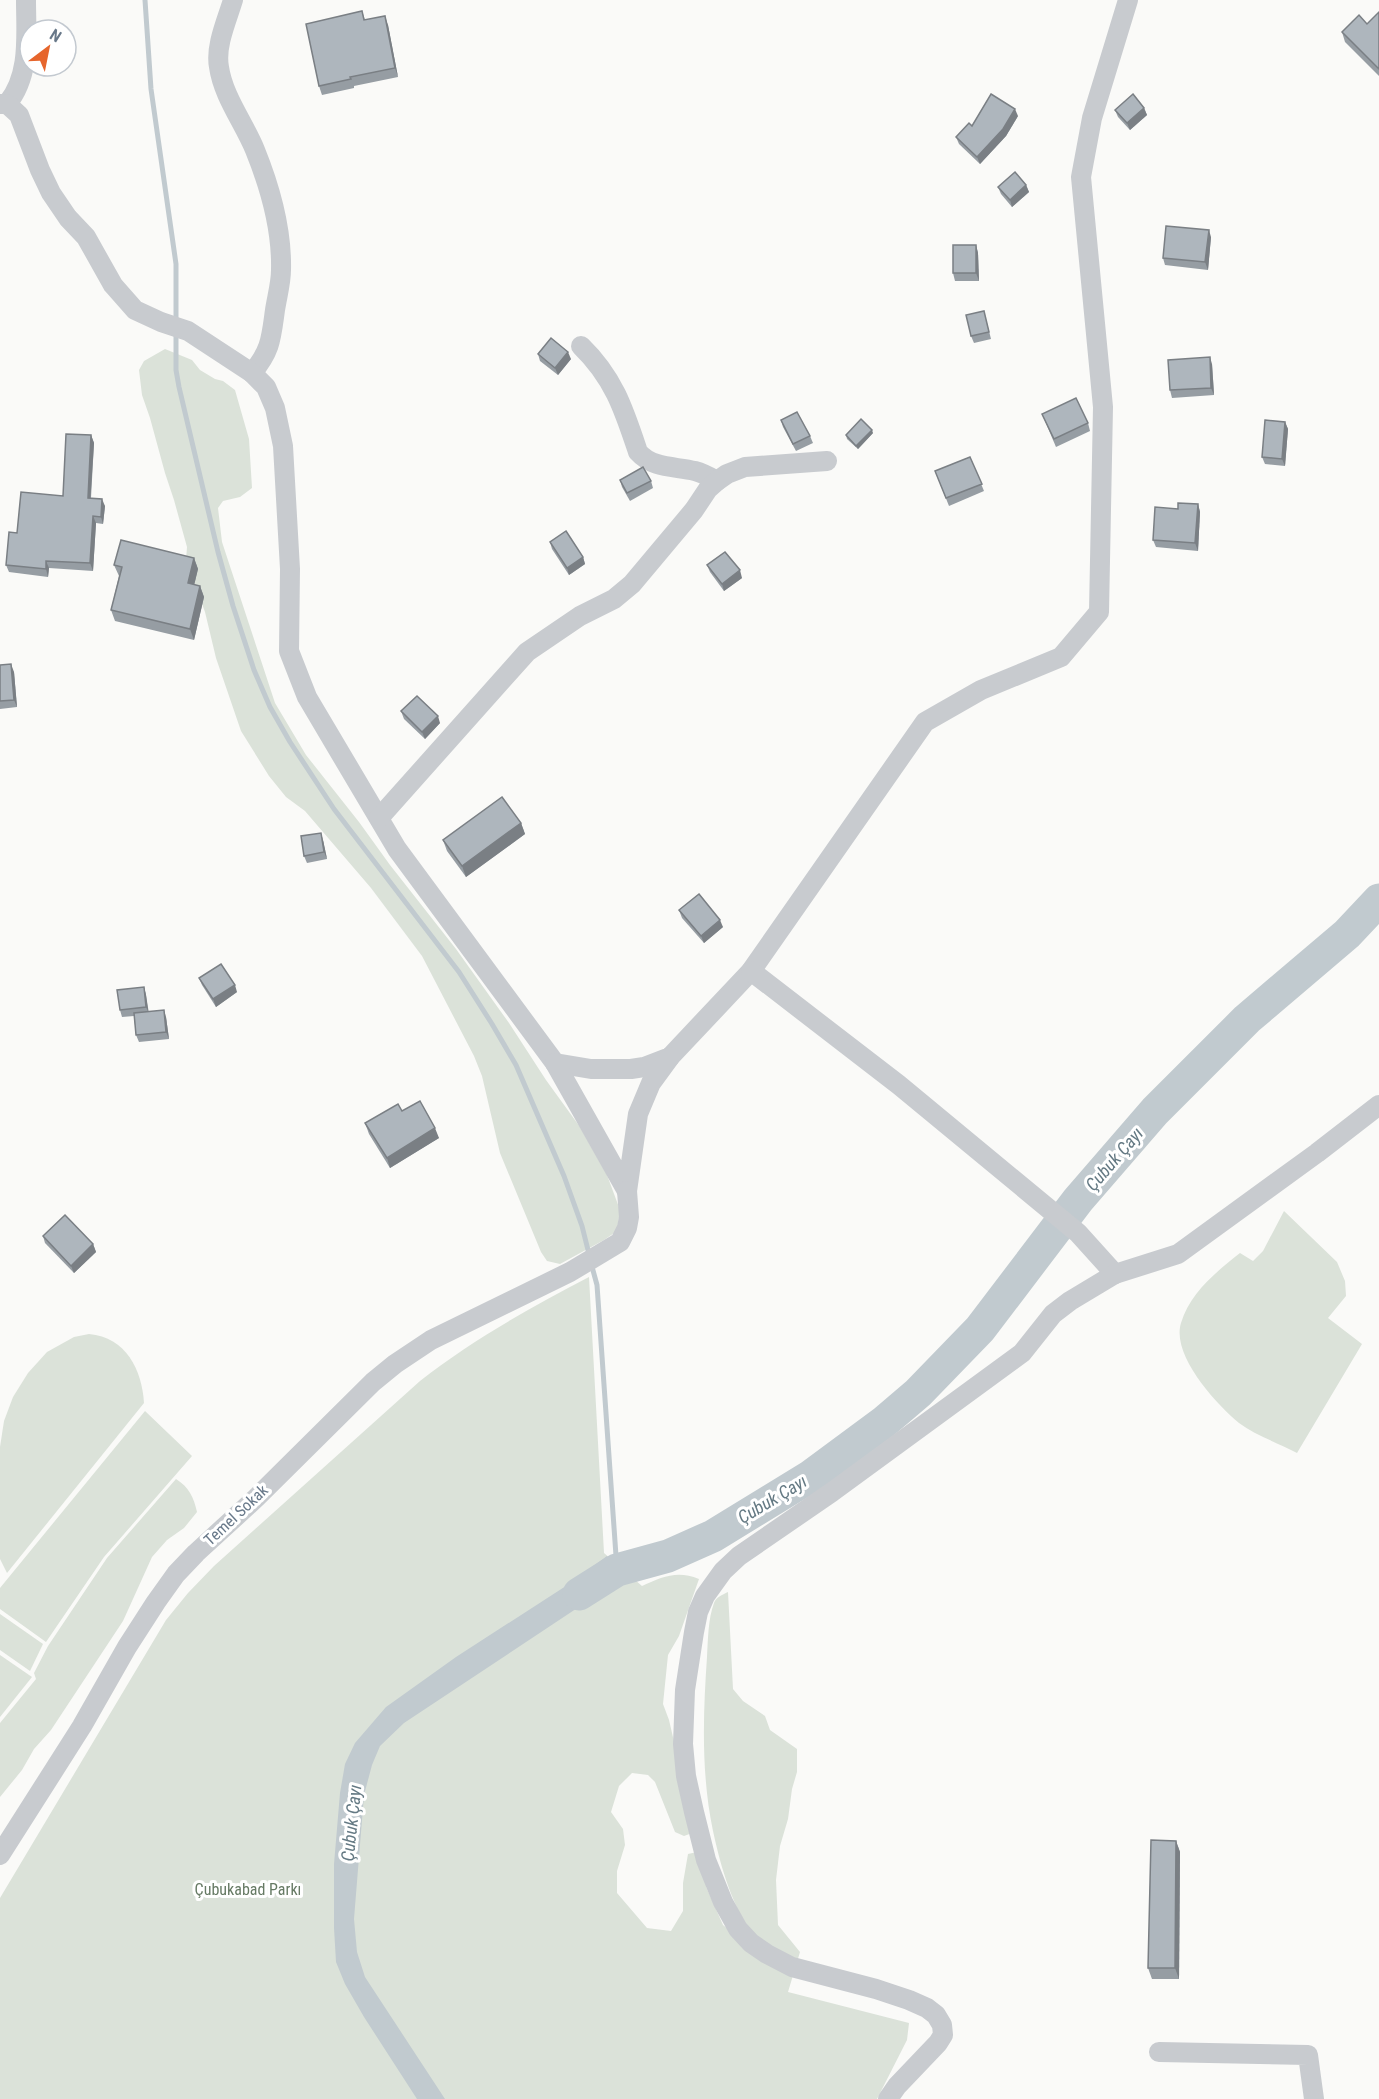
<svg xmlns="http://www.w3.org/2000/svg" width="1379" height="2099" viewBox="0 0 1379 2099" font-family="'Roboto Condensed',sans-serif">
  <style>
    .green { fill: #dbe2d9 }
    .water { fill: #c1cacf }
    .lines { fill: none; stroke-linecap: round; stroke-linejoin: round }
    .stream { stroke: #c1cacf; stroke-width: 5 }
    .river { stroke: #c1cacf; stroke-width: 33 }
    .minor { stroke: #c8cbcf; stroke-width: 20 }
    .wall { fill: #969da3 }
    .shaded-wall { fill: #7a7f84 }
    .building { fill: #aeb6bd; stroke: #7a7f84; stroke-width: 1.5 }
    .labels { text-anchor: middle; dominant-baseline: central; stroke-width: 6; stroke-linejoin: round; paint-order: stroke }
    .street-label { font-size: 16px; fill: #687889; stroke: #fff }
    .park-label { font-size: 16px; fill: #667a64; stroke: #fff }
    .water-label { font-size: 18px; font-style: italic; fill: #647983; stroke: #fff }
  </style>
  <rect width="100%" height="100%" fill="#fafaf8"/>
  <!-- green -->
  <g class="green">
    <path d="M165 349 192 360 200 370 215 379 223 381 235 390 249 439 252 488 240 497 223 501 218 508 222 542 275 703 306 755 359 822 390 865 456 949 509 1023 546 1080 580 1127 607 1175 620 1210 617 1231 604 1240 560 1264 547 1261 541 1252 500 1153 482 1076 474 1056 422 956 371 888 305 811 286 797 269 776 241 731 216 658 205 612 186 560 187 547 174 500 165 473 150 418 142 395 139 370 144 361Z"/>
    <path d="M1284 1211 1337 1262 1345 1281 1346 1296 1328 1318 1362 1344 1297 1453C1278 1443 1255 1435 1239 1423 1216 1404 1171 1355 1181 1323 1190 1293 1216 1272 1240 1253L1253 1261 1263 1251Z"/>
    <path d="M589 1277 604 1553 642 1586C662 1577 677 1570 699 1579L679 1636 668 1655 663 1704 669 1720 695 1832 684 1836 675 1832 655 1782 648 1775 632 1773 619 1786 611 1812 623 1829 625 1845 617 1871V1893L647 1928 671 1931 683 1911V1883L688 1854 697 1852 707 1889 723 1925 756 1952 757 1940C733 1910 721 1868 713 1831 701 1774 703 1714 707 1657 708 1640 708 1619 714 1603 716 1597 722 1595 728 1592L733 1689 743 1701 765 1716 770 1730 797 1749V1772L792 1789 788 1819 780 1846 776 1880 778 1925 800 1952 788 1992 909 2023 907 2040 877 2099H0V1898L166 1620 188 1593 214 1566 420 1381C472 1340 530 1308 589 1277Z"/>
    <path d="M89 1334C126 1337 142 1370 144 1403L7 1573 0 1559V1447L4 1421 13 1397 28 1373 47 1352 74 1337Z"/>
    <path d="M145 1411 192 1456 104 1557 46 1642 0 1609V1588Z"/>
    <path d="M176 1479C189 1487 194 1498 197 1512L184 1528 167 1540 152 1557 123 1621 51 1730 34 1749 22 1770 0 1797V1723L36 1679 34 1673 48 1646 107 1558Z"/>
    <path d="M0 1614 43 1644 30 1671 0 1650Z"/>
    <path d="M0 1655 32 1677 0 1717Z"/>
  </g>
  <!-- water -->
  <path class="water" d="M607 1556 624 1577 404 1723 380 1746 372 1765 364 1795 354 1919 357 1952 365 1977 445 2099H417L364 2017 345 1984 336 1962 334 1928V1864L340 1793 345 1764 355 1743 386 1707 456 1657 569 1584Z"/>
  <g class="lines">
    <!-- stream -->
    <g class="stream">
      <path d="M145 0 151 89 176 264V323"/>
      <path d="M176 333V370L179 387 218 552 233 606 254 670 270 707 290 742 334 809 459 972 492 1024 516 1065 564 1176 582 1226 589 1254"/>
      <path d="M591 1263 597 1285 617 1570"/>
    </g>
    <!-- river -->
    <path class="river" d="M579 1594 617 1570 668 1556 713 1536 811 1476 884 1422 918 1393 980 1329 1078 1200 1155 1111 1247 1019 1347 934 1379 900"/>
    <!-- minor -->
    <g class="minor">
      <path d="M233 0C227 20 215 46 219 67 223 96 244 123 255 150 270 187 282 230 281 270 281 283 277 297 275 310 271 339 271 350 252 373"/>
      <path d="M0 104H7C31 75 26 35 26 0"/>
      <path d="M7 104 19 115 40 170 51 193 68 218 86 237 113 285 135 310 161 322 188 331 252 373 266 387 275 408 283 446 290 569 289 651 307 697 397 849 555 1063 591 1069H631L644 1067 670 1057 751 971 925 722 981 690 1061 657 1099 612 1103 407 1081 177 1092 118 1128 0"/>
      <path d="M581 346C614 378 624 410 638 452 653 469 675 466 695 471 703 473 710 477 717 481"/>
      <path d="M379 818 527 652 580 616 614 599 632 584 694 510 708 489 717 481 727 474 745 467 827 461"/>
      <path d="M751 971 899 1085 1078 1233 1115 1274"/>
      <path d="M555 1063 627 1191 638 1114 651 1083 670 1057"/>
      <path d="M0 1855 82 1726 127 1647 156 1602 176 1574 196 1553 256 1498 373 1382 395 1364 431 1340 570 1272 620 1242 627 1228 629 1217 627 1191"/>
      <path d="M1159 2052 1308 2055 1314 2099"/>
      <path d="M888 2099 897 2086 938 2043 943 2035 942 2025 936 2015 927 2008 909 2000 876 1989 792 1967 767 1954 751 1943 738 1929 723 1902 706 1860 694 1812 686 1776 683 1744 685 1690 694 1632 698 1612 705 1596 723 1571 739 1556 832 1492 1022 1353 1053 1314 1070 1301 1115 1274 1178 1254 1317 1153 1379 1105"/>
    </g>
  </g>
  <!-- wall -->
  <g class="wall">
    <path d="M362 11 365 20 388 25 398 77 354 86V88L322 95 319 86Z"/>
    <path d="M1379 12V76L1345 42 1342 32 1367 24Z"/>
    <path d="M1144 108 1147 115 1130 130 1118 117 1115 110Z"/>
    <path d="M1018 116 1006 136 980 164 959 144 956 137 972 126Z"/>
    <path d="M1026 185 1029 192 1012 207 1001 194 998 187Z"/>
    <path d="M1211 237 1208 270 1165 265 1163 258Z"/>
    <path d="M976 245 978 253 979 281H955L953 273Z"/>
    <path d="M984 311 991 339 974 343 971 336Z"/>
    <path d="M538 354 571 359 558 375 540 361Z"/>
    <path d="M1212 364 1214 395 1172 398 1170 390Z"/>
    <path d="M1042 414 1088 423 1090 431 1056 447Z"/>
    <path d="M781 420 810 436 813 443 796 451 783 427Z"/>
    <path d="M1285 422 1288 429 1285 466 1265 464 1262 457Z"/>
    <path d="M873 433 858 449 847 439 846 435Z"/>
    <path d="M91 435 94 443 91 498 105 506 103 524 96 523 93 571 49 568 48 577 9 572 6 565 63 496Z"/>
    <path d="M970 457 984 491 949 506 935 471Z"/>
    <path d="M620 480 651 481 653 488 630 501 622 487Z"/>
    <path d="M1198 504 1200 512 1198 551 1156 547 1153 540 1178 509Z"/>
    <path d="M550 542 583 557 585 564 569 575 552 549Z"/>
    <path d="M194 558 198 569 194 585 200 586 204 597 194 640 115 621 111 610 119 576 114 565Z"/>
    <path d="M707 565 742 578 724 591 710 572Z"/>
    <path d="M0 665 14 672 17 707 0 709Z"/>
    <path d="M401 711 440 723 425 739 404 719Z"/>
    <path d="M521 823 525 834 466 877 447 851 443 840Z"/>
    <path d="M323 840 327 859 307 863 304 856Z"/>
    <path d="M679 910 723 927 704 943 682 918Z"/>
    <path d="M199 978 237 992 216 1007 202 985Z"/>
    <path d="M144 987 146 995 148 1011 166 1017 169 1039 139 1042 136 1035 134 1016 122 1017 120 1010Z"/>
    <path d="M402 1111 439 1138 390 1168 369 1134 365 1123Z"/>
    <path d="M43 1236 93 1244 96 1252 74 1273 45 1243Z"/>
    <path d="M1176 1841 1180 1852 1179 1979H1152L1148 1968Z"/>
  </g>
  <!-- shaded-wall -->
  <g class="shaded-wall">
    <path d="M385 16 388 25 398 77 395 68Z"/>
    <path d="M1144 108 1147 115 1130 130 1127 123Z"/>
    <path d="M1015 109 1018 116 1006 136 980 164 977 157Z"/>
    <path d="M1026 185 1029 192 1012 207 1010 200Z"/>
    <path d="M1209 230 1211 237 1208 270 1205 262Z"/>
    <path d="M976 245 978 253 979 281 976 273Z"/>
    <path d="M568 352 571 359 558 375 555 368Z"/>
    <path d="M1210 357 1212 364 1214 395 1211 388Z"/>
    <path d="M1285 422 1288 429 1285 466 1282 459Z"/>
    <path d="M872 430 873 433 858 449 856 446Z"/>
    <path d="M91 435 94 443 90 505 88 498Z"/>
    <path d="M102 499 105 506 103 524 101 517Z"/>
    <path d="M1198 504 1200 512 1198 551 1195 543Z"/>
    <path d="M93 516 96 523 93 571 90 563Z"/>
    <path d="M583 557 585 564 569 575 567 568Z"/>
    <path d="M194 558 198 569 192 594 188 583Z"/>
    <path d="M46 561 49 568 48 577 46 569Z"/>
    <path d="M740 570 742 578 724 591 722 584Z"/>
    <path d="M200 586 204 597 194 640 190 629Z"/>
    <path d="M11 664 14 672 17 707 14 700Z"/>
    <path d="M438 716 440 723 425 739 422 732Z"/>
    <path d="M521 823 525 834 466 877 462 866Z"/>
    <path d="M321 833 323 840 327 859 324 852Z"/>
    <path d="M720 920 723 927 704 943 701 936Z"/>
    <path d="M235 985 237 992 216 1007 213 999Z"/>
    <path d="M144 987 146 995 149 1014 146 1007Z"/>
    <path d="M164 1010 166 1017 169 1039 166 1032Z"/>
    <path d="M435 1128 439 1138 390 1168 387 1158Z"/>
    <path d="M93 1244 96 1252 74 1273 71 1266Z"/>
    <path d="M1176 1841 1180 1852 1179 1979 1175 1968Z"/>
  </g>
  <!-- building -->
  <g class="building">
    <path d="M362 11 364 20 385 16 395 68 350 77 351 79 319 86 306 24Z"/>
    <path d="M1379 12V69L1342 32 1359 15 1367 24Z"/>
    <path d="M991 94 1015 109 1003 129 977 157 956 137 969 123 972 126Z"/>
    <path d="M1133 94 1144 108 1127 123 1115 110Z"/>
    <path d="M1015 172 1026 185 1010 200 998 187Z"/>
    <path d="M1166 226 1209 230 1205 262 1163 258Z"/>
    <rect x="953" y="245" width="23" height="28"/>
    <path d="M984 311 989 332 971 336 966 315Z"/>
    <path d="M551 338 568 352 555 368 538 354Z"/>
    <path d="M1210 357 1211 388 1170 390 1168 360Z"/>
    <path d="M1076 398 1088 423 1054 439 1042 414Z"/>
    <path d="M797 412 810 436 793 444 781 420Z"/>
    <path d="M861 419 872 430 856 446 846 435Z"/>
    <path d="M1265 420 1285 422 1282 459 1262 457Z"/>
    <path d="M66 434 91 435 88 498 102 499 101 517 93 516 90 563 46 561V569L6 565 9 532 17 533 21 492 63 496Z"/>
    <path d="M970 457 982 484 946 498 935 471Z"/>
    <path d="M643 467 651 481 627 493 620 480Z"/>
    <path d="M1178 503 1198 504 1195 543 1153 540 1155 507 1178 509Z"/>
    <path d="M566 531 583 557 567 568 550 542Z"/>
    <path d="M121 540 194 558 188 583 200 586 190 629 111 610 122 567 114 565Z"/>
    <path d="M725 552 740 570 722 584 707 565Z"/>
    <path d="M11 664 14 700 0 701V665Z"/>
    <path d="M417 696 438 716 422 732 401 711Z"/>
    <path d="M502 797 521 823 462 866 443 840Z"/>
    <path d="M321 833 324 852 304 856 301 836Z"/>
    <path d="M699 894 720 920 701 936 679 910Z"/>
    <path d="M221 964 235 985 213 999 199 978Z"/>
    <path d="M144 987 146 1007 120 1010 117 990Z"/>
    <path d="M164 1010 166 1032 136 1035 134 1013Z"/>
    <path d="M420 1101 435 1128 387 1158 365 1123 398 1104 402 1111Z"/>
    <path d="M65 1215 93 1244 71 1266 43 1236Z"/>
    <path d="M1151 1840 1176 1841 1175 1968H1148Z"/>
  </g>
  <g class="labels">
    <!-- street labels -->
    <g class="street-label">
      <text transform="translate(236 1515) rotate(-43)">Temel Sokak</text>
    </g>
    <!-- park labels -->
    <g class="park-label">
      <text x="248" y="1889">Çubukabad Parkı</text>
    </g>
    <!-- water labels -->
    <g class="water-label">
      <text transform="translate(1114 1159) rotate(-49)">Çubuk Çayı</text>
      <text transform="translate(772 1499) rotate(-31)">Çubuk Çayı</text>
      <text transform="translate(351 1823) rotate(-84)">Çubuk Çayı</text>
    </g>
  </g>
  <!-- north arrow -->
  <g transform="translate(48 48) rotate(32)"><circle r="28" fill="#ffffff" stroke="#c3c9d0" stroke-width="1.5"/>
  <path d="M0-4.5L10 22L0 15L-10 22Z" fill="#e6652c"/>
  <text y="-9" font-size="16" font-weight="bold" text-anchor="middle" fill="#687889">N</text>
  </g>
</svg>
